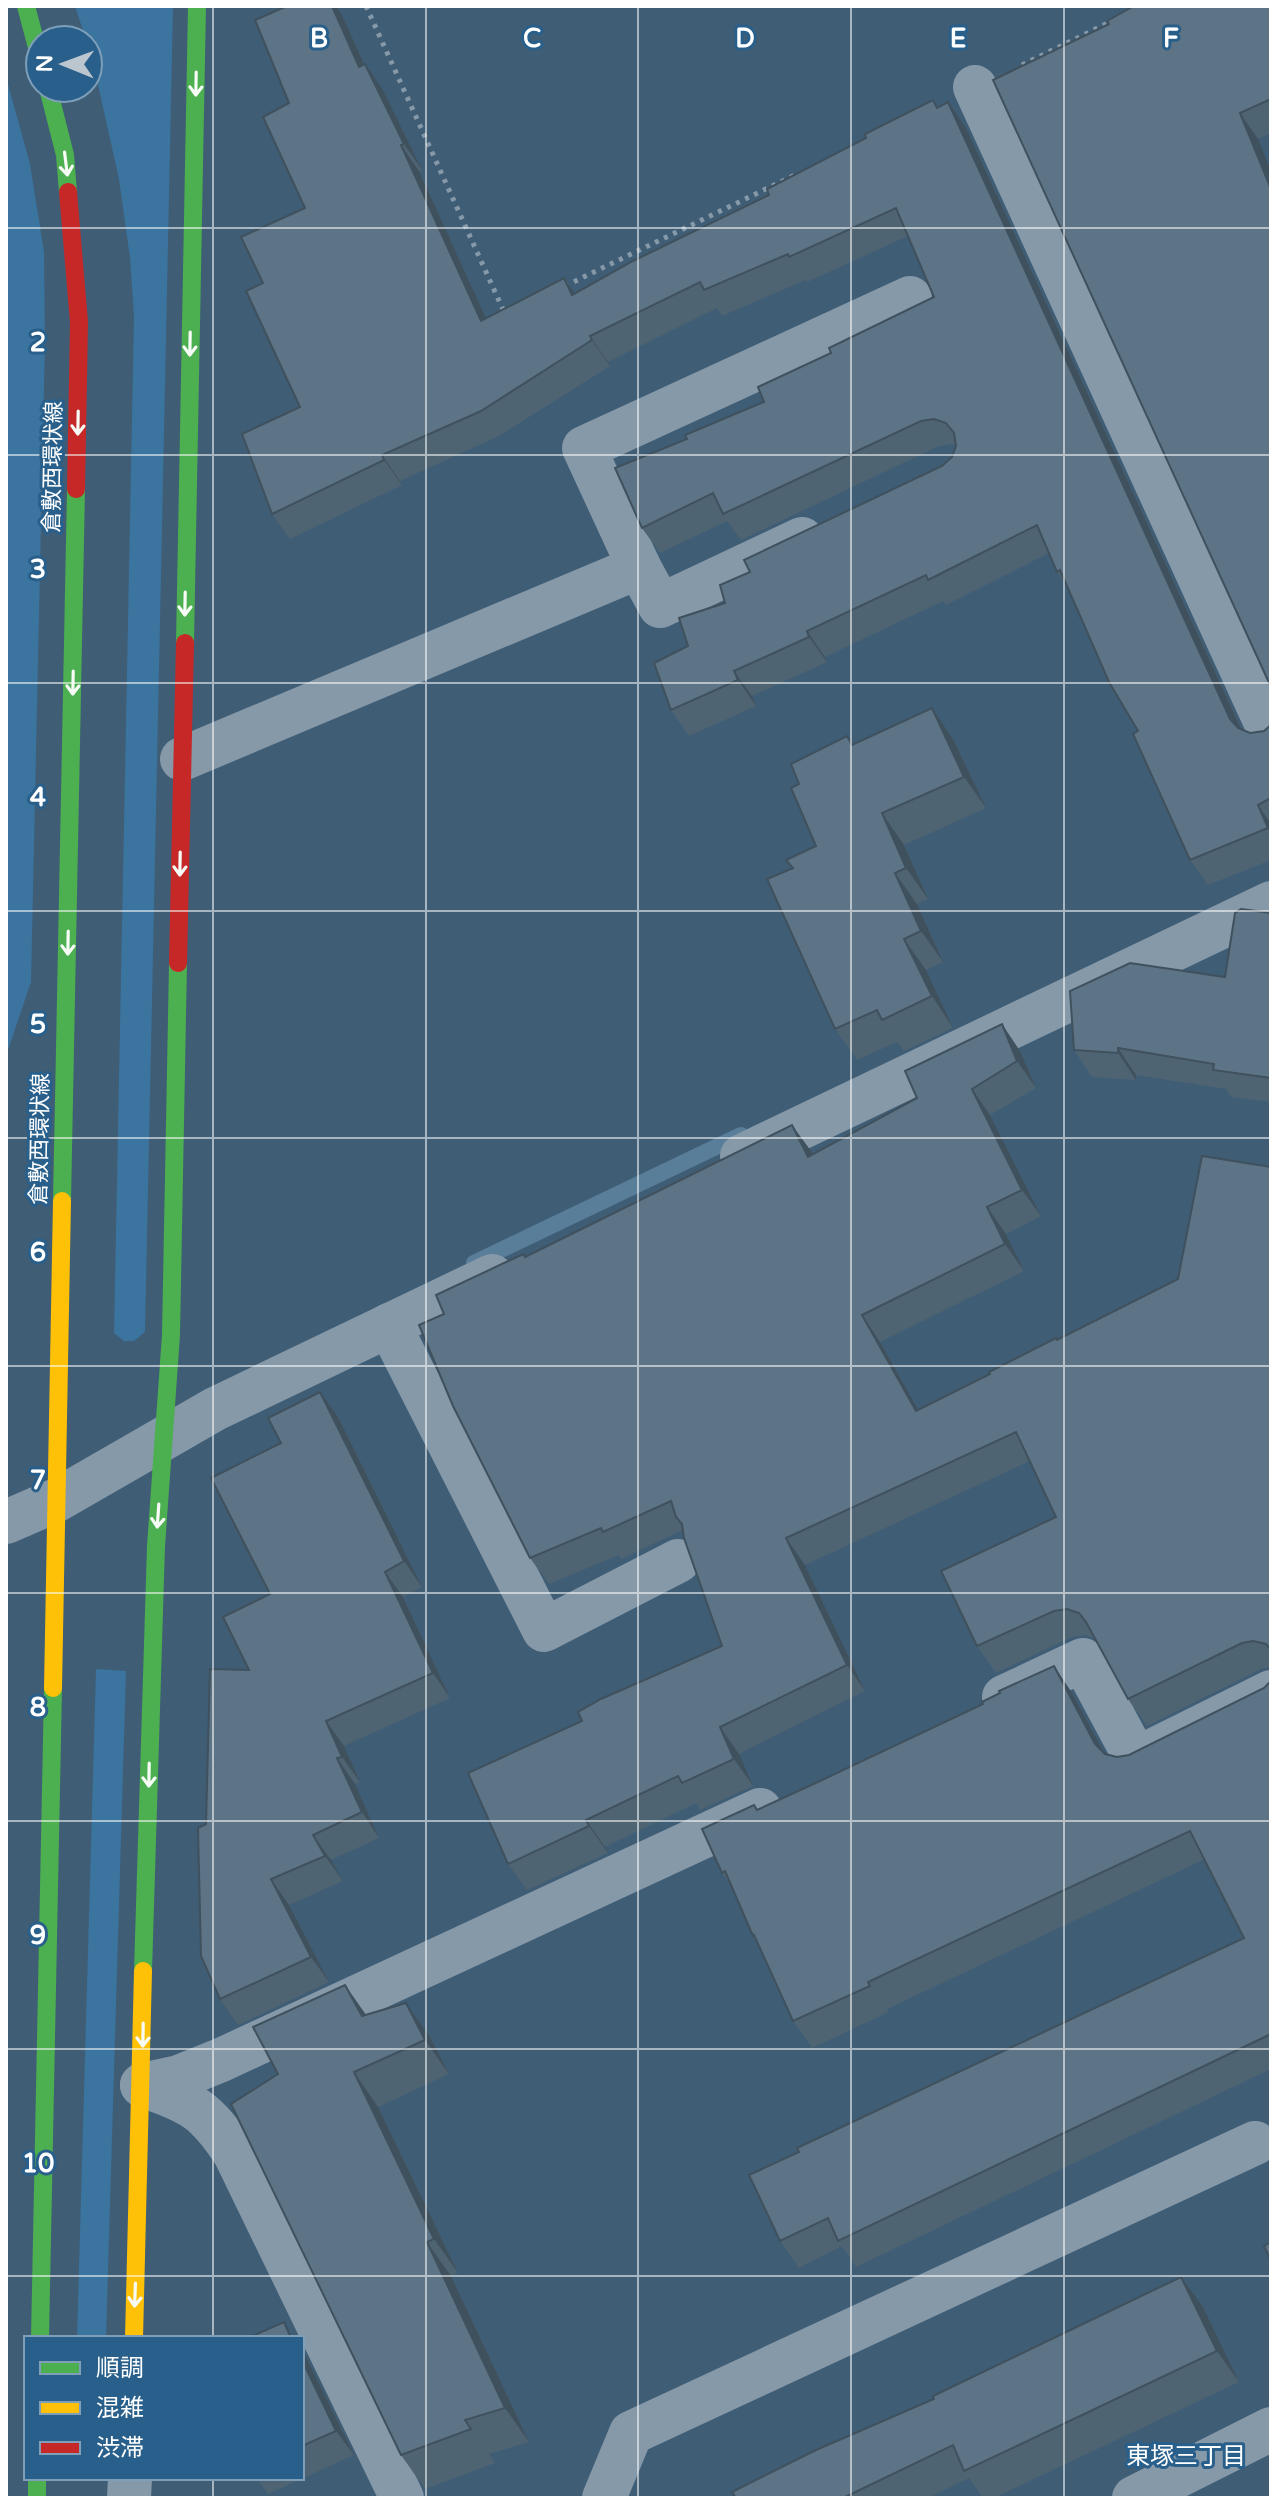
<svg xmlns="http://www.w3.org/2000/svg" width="1277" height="2504" viewBox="0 0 1277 2504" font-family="'Varela Round','Noto Sans JP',sans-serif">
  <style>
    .green { fill: #3b749f }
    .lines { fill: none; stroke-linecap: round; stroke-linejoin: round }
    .stream { stroke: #597e99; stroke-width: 16 }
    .path { stroke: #8699a9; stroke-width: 5; stroke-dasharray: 4 6; stroke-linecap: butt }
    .street { stroke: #8699a9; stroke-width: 44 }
    .fast { stroke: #4caf50; stroke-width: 18 }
    .slow { stroke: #ffc107; stroke-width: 18 }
    .jam { stroke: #c62828; stroke-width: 18 }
    .wall { fill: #4f6473 }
    .shaded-wall { fill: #40515e }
    .building { fill: #5c7486; stroke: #40515e; stroke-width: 2 }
    .oneway { stroke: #f6fbf6 }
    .grid { fill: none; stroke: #fff; stroke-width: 2; stroke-opacity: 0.55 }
    .labels { text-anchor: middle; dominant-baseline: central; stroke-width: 6; stroke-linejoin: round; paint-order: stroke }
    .street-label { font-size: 22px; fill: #fff; stroke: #295f8b }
    .neighbourhood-label { font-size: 24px; fill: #fff; stroke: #295f8b }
    .grid-label { font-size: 26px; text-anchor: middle; font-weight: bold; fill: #fff; stroke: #295f8b; stroke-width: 6; stroke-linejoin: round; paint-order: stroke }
  </style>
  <rect width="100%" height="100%" fill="#3f5d75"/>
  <!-- green -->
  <g class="green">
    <path d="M75 6H173L145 1332 134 1341H124L114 1333 134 316 130 258 119 179 88 40H86Z"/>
    <path d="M6 77 30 164 44 252 45 340 31 982 6 1056Z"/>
    <path d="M96 1669 126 1671 106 2338H77Z"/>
  </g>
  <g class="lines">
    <!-- stream -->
    <path class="stream" d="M474 1263 741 1135"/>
    <!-- path -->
    <g class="path">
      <path d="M366 6 505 314"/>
      <path d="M1022 65 1114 20"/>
      <path d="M565 286 797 174"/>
    </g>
    <!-- street -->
    <g class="street">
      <path d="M975 87 1271 734"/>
      <path d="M633 556 660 606 802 539"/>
      <path d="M182 759 639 567 584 448 910 298"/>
      <path d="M742 1156 1271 903"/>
      <path d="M389 1325 544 1630 678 1561"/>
      <path d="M6 1522 57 1500 215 1409 492 1276"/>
      <path d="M1004 1697 1083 1660 1136 1759 1271 1692"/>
      <path d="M142 2085 179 2077 221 2060 760 1810"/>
      <path d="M142 2085C192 2103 205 2108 235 2154L402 2498"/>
      <path d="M129 2498 130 2478"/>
      <path d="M604 2498 631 2433 1255 2143"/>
      <path d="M1134 2498 1271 2429"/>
    </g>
    <!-- fast -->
    <g class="fast">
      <path d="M26 6 40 59"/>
      <path d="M48 88 65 155 68 192"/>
      <path d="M185 643 197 6"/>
      <path d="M62 1201 76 489"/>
      <path d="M143 1971 156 1546 171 1335 178 963"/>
      <path d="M40 2338 53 1688"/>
      <path d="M37 2478V2498"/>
    </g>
    <!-- slow -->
    <g class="slow">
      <path d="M53 1688 62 1201"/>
      <path d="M134 2338 143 1971"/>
    </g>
    <!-- jam -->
    <g class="jam">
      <path d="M68 192 79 322 76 489"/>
      <path d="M178 963 185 643"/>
    </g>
  </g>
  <!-- wall -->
  <g class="wall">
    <path d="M1271 6V133L1258 139 993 80Z"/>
    <path d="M342 15 364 64 383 90 422 170 419 171 486 319 575 293 948 102 966 128 1242 730 1250 733 1264 731 1271 725V860L1208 885 1190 860 1138 731 1067 585 1057 572 1049 553 946 605 943 601 825 657 827 662 752 696 756 706 689 736 671 710 688 646 750 572 942 466 952 457 956 446 952 444 939 446 741 540 727 521 660 553 642 528 687 439 764 402 831 353 934 297 908 236 807 282 806 280 722 316 717 308 608 362 610 366 499 436 400 481 402 485 290 539 272 514 300 407 263 283 305 208 289 103Z"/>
    <path d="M932 708 953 739 986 808 904 845 928 899 917 904 943 962 926 970 953 1028 904 1051 897 1042 857 1060 835 1029 792 868 786 860 816 846 799 784 847 736 853 744Z"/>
    <path d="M1271 913V1102L1231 1097 1226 1089 1136 1075V1080L1092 1077 1074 1050 1225 977Z"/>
    <path d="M1020 1051 1036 1088 990 1115 1041 1216 1006 1234 1024 1271 880 1342 918 1410 1178 1279 1271 1167V1667L1261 1669 1147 1726 1128 1699 1096 1639 1086 1635 1072 1637 996 1673 977 1646 1056 1517 1030 1461 805 1565 865 1691 739 1754 753 1786 700 1810 696 1803 605 1847 608 1853 527 1890 508 1864 582 1721 722 1646 683 1530 621 1559 619 1555 549 1584 530 1558 444 1314 526 1256 792 1125 812 1155Z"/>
    <path d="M320 1392 338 1417 422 1587 403 1597 450 1698 344 1746 360 1782 355 1784 379 1838 331 1860 343 1881 289 1905 329 1982 238 2025 220 1999 206 1824 270 1594 281 1443Z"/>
    <path d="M1054 1666 1072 1693 1105 1754 1117 1757 1129 1755 1264 1688 1271 1681V2069L856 2267 842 2246 799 2268 780 2241 1244 1938 1205 1859 887 2009 889 2012 812 2048 793 2021 758 1945 753 1936 732 1887 722 1873 754 1805 758 1810 820 1781 983 1704Z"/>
    <path d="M406 2003 430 2037 449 2074 378 2107 458 2273 451 2276 529 2442 489 2454 495 2463 425 2489 401 2455 278 2074 366 2015Z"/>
    <path d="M1203 2307 1239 2382 994 2498H983L969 2478 928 2498H736Z"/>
    <path d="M302 2349 354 2455 268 2494 257 2478H302Z"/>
  </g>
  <!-- shaded-wall -->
  <g class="shaded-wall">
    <path d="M332 6H336L342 15 377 93 359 67Z"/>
    <path d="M365 64 383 90 422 170 404 144Z"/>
    <path d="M948 102 966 128 1248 744 1230 719Z"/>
    <path d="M1240 113 1258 139 1271 171V189Z"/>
    <path d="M401 145 419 171 499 347 481 321Z"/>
    <path d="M564 278 582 303 572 295Z"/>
    <path d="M590 336 608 362 610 366 592 340Z"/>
    <path d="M382 455 400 481 402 485 384 460Z"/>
    <path d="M807 631 825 657 827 662 809 637Z"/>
    <path d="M734 671 752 696 756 706 738 680Z"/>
    <path d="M932 708 953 739 986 808 964 777Z"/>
    <path d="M1258 805 1271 824V832L1268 828Z"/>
    <path d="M882 813 904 845 928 899 906 868Z"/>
    <path d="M895 873 917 904 943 962 921 931Z"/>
    <path d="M904 939 926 970 953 1028 932 996Z"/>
    <path d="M1002 1024 1020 1051 1036 1088 1017 1061Z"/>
    <path d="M1118 1048 1136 1075V1080L1118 1053Z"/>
    <path d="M972 1089 990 1115 1041 1216 1022 1190Z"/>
    <path d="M792 1125 811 1151 826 1184 808 1157Z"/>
    <path d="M987 1207 1006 1234 1024 1271 1005 1244Z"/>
    <path d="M862 1315 880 1342 934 1438 916 1411Z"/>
    <path d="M320 1392 338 1417 422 1587 404 1561Z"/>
    <path d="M786 1538 805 1565 865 1691 847 1665Z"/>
    <path d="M385 1572 403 1597 450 1698 433 1673Z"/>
    <path d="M1054 1666 1072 1693 1114 1771 1095 1744Z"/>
    <path d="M326 1721 344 1746 360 1782 342 1757Z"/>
    <path d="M720 1727 739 1754 753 1786 734 1759Z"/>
    <path d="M337 1758 355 1784 379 1838 362 1812Z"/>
    <path d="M586 1820 605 1847 608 1853 589 1826Z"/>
    <path d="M313 1835 331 1860 343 1881 325 1856Z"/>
    <path d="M271 1879 289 1905 329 1982 311 1957Z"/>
    <path d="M345 1985 369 2019 362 2016Z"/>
    <path d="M406 2003 430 2037 449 2074 425 2040Z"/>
    <path d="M354 2072 378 2107 458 2273 434 2239Z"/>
    <path d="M427 2242 451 2276 529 2442 505 2408Z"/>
    <path d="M1181 2277 1203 2307 1239 2382 1217 2351Z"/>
    <path d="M302 2349 354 2455 336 2431 302 2360Z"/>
  </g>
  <!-- building -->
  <g class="building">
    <path d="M287 6H332L359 67 365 64 404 144 401 145 481 321 564 278 572 295 633 261 769 195 767 189 866 138 865 134 933 100 937 108 948 102 1230 719 1238 728 1250 733 1264 731 1271 725V798L1258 805 1268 828 1190 860 1133 734 1138 731 1109 682 1060 570 1057 572 1037 525 928 580 926 575 807 631 809 637 734 671 738 680 671 710 654 663 688 646 679 618 725 603 720 585 750 572 744 560 942 466 952 457 956 446 954 433 946 423 934 419 921 421 723 514 713 493 642 528 615 468 687 439 685 435 764 402 758 387 831 353 829 348 934 297 896 208 789 257 788 254 704 290 700 282 590 336 592 340 481 411 382 455 384 460 272 514 242 434 300 407 246 291 263 283 241 237 305 208 263 117 289 103 255 20Z"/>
    <path d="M1134 6H1271V99L1240 113 1271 189V687L993 80 1109 24 1107 21Z"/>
    <path d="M932 708 964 777 882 813 906 868 895 873 921 931 904 939 932 996 882 1020 877 1010 835 1029 767 879 793 868 786 860 816 846 791 788 799 784 791 764 847 736 852 745Z"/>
    <path d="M1241 909 1271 913V1078L1213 1070 1214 1064 1118 1048V1053L1074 1050 1070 991 1130 963 1225 977 1235 913Z"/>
    <path d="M1002 1024 1017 1061 972 1089 1022 1190 987 1207 1005 1244 862 1315 916 1411 990 1374 989 1372 1056 1338 1057 1340 1178 1279 1202 1156 1271 1167V1650L1266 1644 1253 1641 1242 1643 1128 1699 1086 1622 1079 1613 1067 1609 1054 1611 977 1646 941 1571 1056 1517 1016 1432 786 1538 847 1665 720 1727 734 1759 682 1783 678 1776 586 1820 589 1826 508 1864 468 1773 582 1721 578 1712 601 1699 722 1646 684 1538 682 1524 676 1517 671 1501 603 1532 601 1528 530 1558 453 1406 419 1325 444 1314 436 1295 519 1256 524 1254 525 1257 792 1125 808 1157 917 1098 905 1071Z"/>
    <path d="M320 1392 404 1561 385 1572 433 1673 326 1721 342 1757 337 1758 362 1812 313 1835 325 1856 271 1879 311 1957 220 1999 201 1956 198 1828 206 1824 210 1669 249 1670 223 1617 270 1594 211 1478 281 1443 268 1418Z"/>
    <path d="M1054 1666 1095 1744 1105 1754 1117 1757 1129 1755 1264 1688 1271 1681V2034L838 2241 828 2218 780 2241 749 2175 799 2152 797 2148 1244 1938 1190 1831 868 1982 870 1986 793 2021 754 1935 753 1936 725 1871 722 1873 702 1829 754 1805 757 1810 820 1781 983 1704 982 1702 1000 1693 999 1691Z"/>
    <path d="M345 1985 362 2016 406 2003 425 2040 354 2072 434 2239 427 2242 505 2408 465 2420 471 2429 401 2455 231 2104 278 2074 253 2027Z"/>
    <path d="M1271 2242V2261L1264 2246Z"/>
    <path d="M1181 2277 1217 2351 964 2471 953 2445 843 2498H736L732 2492 816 2450 934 2399 933 2396Z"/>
    <path d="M284 2322 291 2338H248Z"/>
    <path d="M302 2360 336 2431 302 2446Z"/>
  </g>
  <!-- one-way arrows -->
  <defs><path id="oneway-shaft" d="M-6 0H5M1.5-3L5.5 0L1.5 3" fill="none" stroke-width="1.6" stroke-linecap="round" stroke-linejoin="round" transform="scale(2)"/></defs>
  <g class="oneway">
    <use href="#oneway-shaft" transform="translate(196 84) rotate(91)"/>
    <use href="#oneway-shaft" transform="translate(66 164) rotate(83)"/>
    <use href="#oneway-shaft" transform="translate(190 344) rotate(91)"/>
    <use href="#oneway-shaft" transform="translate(78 423) rotate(91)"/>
    <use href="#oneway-shaft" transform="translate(185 604) rotate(91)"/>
    <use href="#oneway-shaft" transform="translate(73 683) rotate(91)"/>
    <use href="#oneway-shaft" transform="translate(180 864) rotate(91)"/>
    <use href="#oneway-shaft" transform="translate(68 943) rotate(91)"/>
    <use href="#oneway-shaft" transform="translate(158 1516) rotate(94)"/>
    <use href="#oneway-shaft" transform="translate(149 1775) rotate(91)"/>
    <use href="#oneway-shaft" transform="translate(143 2035) rotate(91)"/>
    <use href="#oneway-shaft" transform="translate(135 2295) rotate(92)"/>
  </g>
  <!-- grid -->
  <path class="grid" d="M213 6V2338M426 6V2498M638 6V2498M851 6V2498M1064 6V2498M6 228H1271M6 455H1271M6 683H1271M6 911H1271M6 1138H1271M6 1366H1271M6 1593H1271M6 1821H1271M6 2049H1271M6 2276H1271M213 2478V2498"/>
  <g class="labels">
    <!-- street labels -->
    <g class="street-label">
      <text transform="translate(53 467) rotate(-89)">倉敷西環状線</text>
      <text transform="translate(40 1139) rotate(-89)">倉敷西環状線</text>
    </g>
    <!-- neighbourhood labels -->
    <g class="neighbourhood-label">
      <text x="1186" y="2456">東塚三丁目</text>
    </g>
  </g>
  <g class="grid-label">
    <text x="319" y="47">B</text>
    <text x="532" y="47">C</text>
    <text x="745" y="47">D</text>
    <text x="958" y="47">E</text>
    <text x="1171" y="47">F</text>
    <text x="38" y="351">2</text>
    <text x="38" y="578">3</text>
    <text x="38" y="806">4</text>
    <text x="38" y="1033">5</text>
    <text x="38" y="1261">6</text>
    <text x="38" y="1489">7</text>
    <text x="38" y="1716">8</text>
    <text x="38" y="1944">9</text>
    <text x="38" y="2172">10</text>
  </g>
  <!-- border -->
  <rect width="1277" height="2504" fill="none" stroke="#ffffff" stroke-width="16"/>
  <!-- legend -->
  <rect x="24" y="2336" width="280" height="144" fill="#295f8b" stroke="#7f9fb9" stroke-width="2"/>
  <rect x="40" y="2362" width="40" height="12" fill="#4caf50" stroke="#7f9fb9" stroke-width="2"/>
  <text x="96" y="2376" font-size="24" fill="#ffffff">順調</text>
  <rect x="40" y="2402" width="40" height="12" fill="#ffc107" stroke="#7f9fb9" stroke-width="2"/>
  <text x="96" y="2416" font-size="24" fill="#ffffff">混雑</text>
  <rect x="40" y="2442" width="40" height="12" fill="#c62828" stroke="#7f9fb9" stroke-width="2"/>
  <text x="96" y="2456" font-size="24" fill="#ffffff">渋滞</text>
  <!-- north arrow -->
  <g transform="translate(64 64) rotate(271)"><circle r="38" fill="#295f8b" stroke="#7f9fb9" stroke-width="2"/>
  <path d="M0-6L14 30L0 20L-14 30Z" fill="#bcc6cf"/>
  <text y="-12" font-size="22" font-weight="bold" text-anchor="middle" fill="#ffffff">N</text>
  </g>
</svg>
